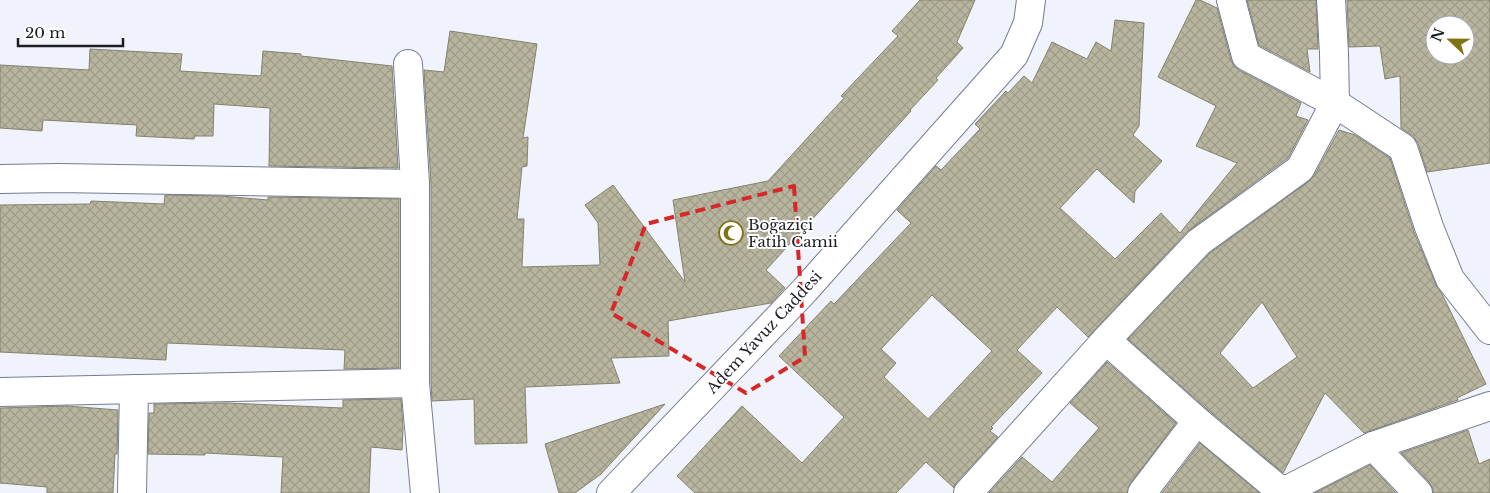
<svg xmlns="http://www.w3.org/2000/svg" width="1490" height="493" viewBox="0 0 1490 493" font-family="'Libre Baskerville',serif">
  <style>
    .building { fill: url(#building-cross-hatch); stroke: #84816d; fill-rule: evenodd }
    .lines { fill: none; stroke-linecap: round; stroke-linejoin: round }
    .minor-casing { stroke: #757c8f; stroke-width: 30 }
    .minor { stroke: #fff; stroke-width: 28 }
    .marked { fill: none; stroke: #d62828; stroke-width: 4; stroke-dasharray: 10 6; stroke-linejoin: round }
    .labels { text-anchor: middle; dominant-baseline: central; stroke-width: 4; stroke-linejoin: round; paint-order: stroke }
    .poi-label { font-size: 15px; fill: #1c1e26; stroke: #fff; text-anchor: start }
    .street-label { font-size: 15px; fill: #1c1e26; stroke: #fff }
  </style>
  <defs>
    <pattern id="building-cross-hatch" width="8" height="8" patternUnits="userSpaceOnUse" patternTransform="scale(1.25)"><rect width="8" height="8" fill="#b8b59f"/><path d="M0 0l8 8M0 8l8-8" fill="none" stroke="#9e9b89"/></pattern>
  </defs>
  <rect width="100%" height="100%" fill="#f0f3fc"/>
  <!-- building -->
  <g class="building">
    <path d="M920 0H975L957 42 963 48 936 78 938 80 910 110 911 111 766 270 785 288 771 303 668 321 669 356 611 358 620 383 525 387 527 443 475 444 474 399 432 401 431 382V184L424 70 444 72 450 31 537 44 523 138 528 137 527 166 522 167 517 219H524L522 267 600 265 598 223 585 205 613 185 685 282 673 200 768 181 844 98 841 96 898 36 892 31Z"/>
    <path d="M1196 0H1200L1217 8 1231 60 1234 66 1239 70 1301 103 1296 116 1308 120 1288 158 1188 231 1088 337 1057 307 1017 350 1042 373 991 427 993 428 990 431 998 437 956 483 954 488 926 462 896 493H695L677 476 742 406 802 463 844 417 779 356 831 301 834 304 911 223 897 210 936 166 941 170 980 129 975 124 1006 91 1008 93 1024 76 1032 83 1052 42 1087 59 1096 42 1111 51 1115 20 1144 23 1139 126 1133 135 1162 161 1135 191 1134 203 1097 169 1060 208 1115 259 1161 213 1180 233 1237 163 1196 146 1216 106 1158 77ZM932 295 992 351 928 419 884 377 896 363 881 349Z"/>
    <path d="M1247 0H1316L1318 49H1307L1310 72 1259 45Z"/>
    <path d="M1347 0H1490V163L1427 172 1418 143 1412 135 1401 128 1400 76 1385 79 1380 46 1349 47ZM1435 25H1465V55H1435Z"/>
    <path d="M90 49 182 54 180 71 261 76 263 51 301 54V56L392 66 398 168 269 166 270 108 214 104 213 136H195L194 139 136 136 137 125 43 120 42 131 0 128V65L89 70Z"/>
    <path d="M1339 130 1355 135 1390 158 1414 232 1436 285 1442 294 1486 384 1457 398 1458 400 1364 433 1325 393 1283 473 1207 409 1128 339 1209 254 1309 181 1314 176ZM1262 302 1297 357 1253 388 1220 353Z"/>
    <path d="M165 195 221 196 268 200V197L399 199V368L344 369 345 350 167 343 166 360 0 352V205L90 204 91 201 164 204Z"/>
    <path d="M1107 362 1176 423 1130 484 1127 493H989L1022 457 1052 482 1099 428 1070 403Z"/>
    <path d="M401 399 403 428 402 450 371 447 369 493H281L283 457 205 453V455L148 454 149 413H154V404L227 403 343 408V400Z"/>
    <path d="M665 404 601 474 575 493H559L545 444Z"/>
    <path d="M67 406 118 410 117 454H115L113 493H47V487L0 483V408Z"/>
    <path d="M1468 430 1479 464 1490 459V493H1433V489L1429 482 1401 453Z"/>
    <path d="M1200 443 1259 493H1162Z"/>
    <path d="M1370 465 1396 493H1315Z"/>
  </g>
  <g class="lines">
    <!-- minor casing -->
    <g class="minor-casing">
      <g id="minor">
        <path d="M1231 0 1246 56 1335 103 1403 148 1429 227 1450 279 1490 330"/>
        <path d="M408 64 415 184V383L425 493"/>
        <path d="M0 179 58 178 415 184"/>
        <path d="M1106 340 1197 421 1282 492"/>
        <path d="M0 392 415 383"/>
        <path d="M1373 446 1418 493"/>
        <path d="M132 493 134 389"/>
        <path d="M611 493 805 290 1014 55 1028 23 1031 0"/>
        <path d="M968 493 1106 340 1199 242 1300 169 1335 103 1334 53 1331 0"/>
        <path d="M1142 493 1197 421"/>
        <path d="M1281 493 1373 446 1490 406"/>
      </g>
    </g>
    <!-- minor -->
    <use href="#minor" class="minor"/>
  </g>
  <!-- marked area -->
  <path class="marked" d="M794 186 805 357 746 393 611 313 646 224Z"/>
  <!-- icons -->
  <defs>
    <g id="mosque-ring" transform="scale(1.25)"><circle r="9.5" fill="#fff" stroke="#817314" stroke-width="1.5"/><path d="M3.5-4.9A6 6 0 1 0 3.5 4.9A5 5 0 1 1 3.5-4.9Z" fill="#817314"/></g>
  </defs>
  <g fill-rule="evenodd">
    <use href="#mosque-ring" x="731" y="233"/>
  </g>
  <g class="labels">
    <!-- poi labels -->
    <g class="poi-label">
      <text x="748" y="224">Boğaziçi<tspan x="748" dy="17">Fatih Camii</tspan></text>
    </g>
    <!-- street labels -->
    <g class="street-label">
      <text transform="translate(764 332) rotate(-47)">Adem Yavuz Caddesi</text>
    </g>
  </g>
  <!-- north arrow -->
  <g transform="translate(1450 40) rotate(292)"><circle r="24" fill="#ffffff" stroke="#a4a5a8"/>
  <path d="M0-4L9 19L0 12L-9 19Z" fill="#817314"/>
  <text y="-8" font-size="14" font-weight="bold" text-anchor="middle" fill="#1c1e26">N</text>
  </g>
  <!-- scale -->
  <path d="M18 38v8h105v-8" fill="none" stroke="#1c1e26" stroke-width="2.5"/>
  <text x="25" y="38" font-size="15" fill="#1c1e26" stroke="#ffffff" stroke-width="4" paint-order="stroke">20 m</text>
</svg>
